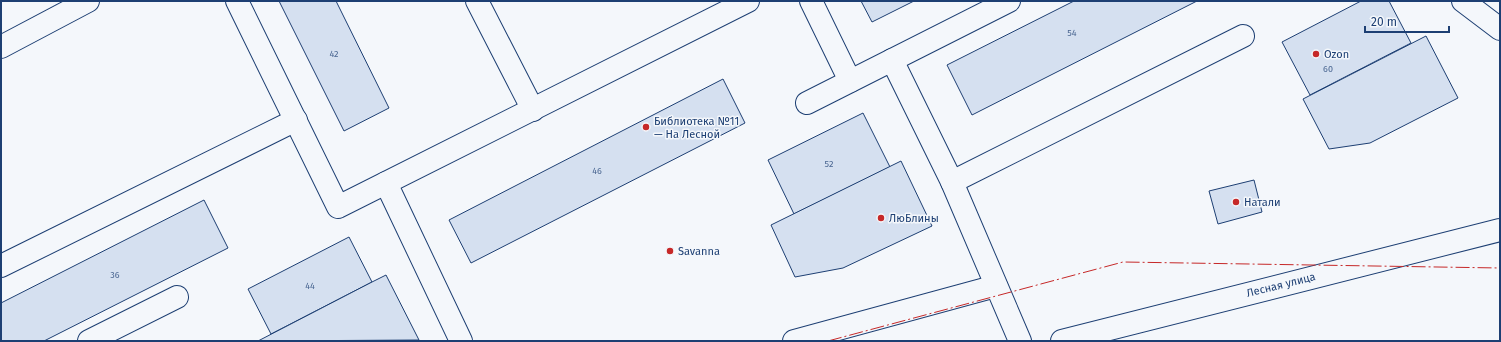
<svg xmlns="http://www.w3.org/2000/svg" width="1501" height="342" viewBox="0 0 1501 342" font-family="'Fira Sans',sans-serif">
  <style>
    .building { fill: #d5e0f0; stroke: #1d3f73 }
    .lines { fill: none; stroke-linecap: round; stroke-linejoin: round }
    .minor-casing { stroke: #1d3f73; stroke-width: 24 }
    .major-casing { stroke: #1d3f73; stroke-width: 24 }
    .minor { stroke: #f4f7fb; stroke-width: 22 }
    .major { stroke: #f4f7fb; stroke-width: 22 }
    .power { stroke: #c62828; stroke-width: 1; stroke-dasharray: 14 3 2 3; stroke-linecap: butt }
    .poi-dot { fill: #c62828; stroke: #f4f7fb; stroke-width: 1.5 }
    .labels { text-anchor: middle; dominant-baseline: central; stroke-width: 3; stroke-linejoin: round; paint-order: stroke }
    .number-label { font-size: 9px; fill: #4b6792 }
    .poi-label { font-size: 11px; fill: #1d3f73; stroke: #f4f7fb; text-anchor: start }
    .street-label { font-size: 11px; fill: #1d3f73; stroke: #f4f7fb }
  </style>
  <rect width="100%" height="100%" fill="#f4f7fb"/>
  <!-- building -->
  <g class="building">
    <path d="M279 1H336L389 108 344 131Z"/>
    <path d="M861 1H914L872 22Z"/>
    <path d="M1074 1H1197L972 115 947 65Z"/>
    <path d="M1361 1H1389L1411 43 1310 95 1282 42Z"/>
    <path d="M1426 36 1458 98 1370 143 1329 149 1303 99Z"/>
    <path d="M723 79 745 123 471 263 449 220Z"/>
    <path d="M863 113 890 167 794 214 768 160Z"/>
    <path d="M901 161 932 226 843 268 795 277 771 225Z"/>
    <path d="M1254 180 1262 212 1218 224 1209 191Z"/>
    <path d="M204 200 228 248 44 341H1V303Z"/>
    <path d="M349 237 372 282 271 334 248 289Z"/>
    <path d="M386 275 419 340 258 341 372 282Z"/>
  </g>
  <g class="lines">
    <!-- minor casing -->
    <g class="minor-casing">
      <g id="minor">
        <path d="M237 1 338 207 748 1"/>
        <path d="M477 1 533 110"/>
        <path d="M811 1 850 81"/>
        <path d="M1463 1 1500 29"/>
        <path d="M1 47 88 1"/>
        <path d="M892 60 952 182 1020 341"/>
        <path d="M807 103 1009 1"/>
        <path d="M952 182 1243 36"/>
        <path d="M386 183 461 341"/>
        <path d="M1 266 296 120"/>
        <path d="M89 341 177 297"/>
        <path d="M794 341 996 286"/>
      </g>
    </g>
    <!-- major casing -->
    <g class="major-casing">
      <path id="major" d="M1062 341 1500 230"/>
    </g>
    <!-- minor -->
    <use href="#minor" class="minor"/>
    <!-- major -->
    <use href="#major" class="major"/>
    <!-- power -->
    <path class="power" d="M828 341 1123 262 1500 268"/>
  </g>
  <!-- markers -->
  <g class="poi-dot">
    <circle cx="1316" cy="54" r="4"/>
    <circle cx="646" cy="127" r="4"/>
    <circle cx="1236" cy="202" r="4"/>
    <circle cx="881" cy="218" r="4"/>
    <circle cx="670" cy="251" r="4"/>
  </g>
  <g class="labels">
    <!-- number labels -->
    <g class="number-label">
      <text x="1072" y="33">54</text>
      <text x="334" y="54">42</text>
      <text x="1328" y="69">60</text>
      <text x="829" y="164">52</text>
      <text x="597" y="171">46</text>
      <text x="115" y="275">36</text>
      <text x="310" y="286">44</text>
    </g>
    <!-- poi labels -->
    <g class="poi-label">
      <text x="1324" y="54">Ozon</text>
      <text x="654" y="121">Библиотека №11<tspan x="654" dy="13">— На Лесной</tspan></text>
      <text x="1244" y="202">Натали</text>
      <text x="889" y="218">ЛюБлины</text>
      <text x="678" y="251">Savanna</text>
    </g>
    <!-- street labels -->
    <g class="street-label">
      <text transform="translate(1281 285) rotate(-14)">Лесная улица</text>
    </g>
  </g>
  <!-- border -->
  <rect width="1501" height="342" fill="none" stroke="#1d3f73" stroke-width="4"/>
  <!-- scale -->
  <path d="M1365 26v6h84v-6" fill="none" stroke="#1d3f73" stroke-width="2"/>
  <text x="1371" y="26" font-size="12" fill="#1d3f73" stroke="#f4f7fb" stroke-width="3" paint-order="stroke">20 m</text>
</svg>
